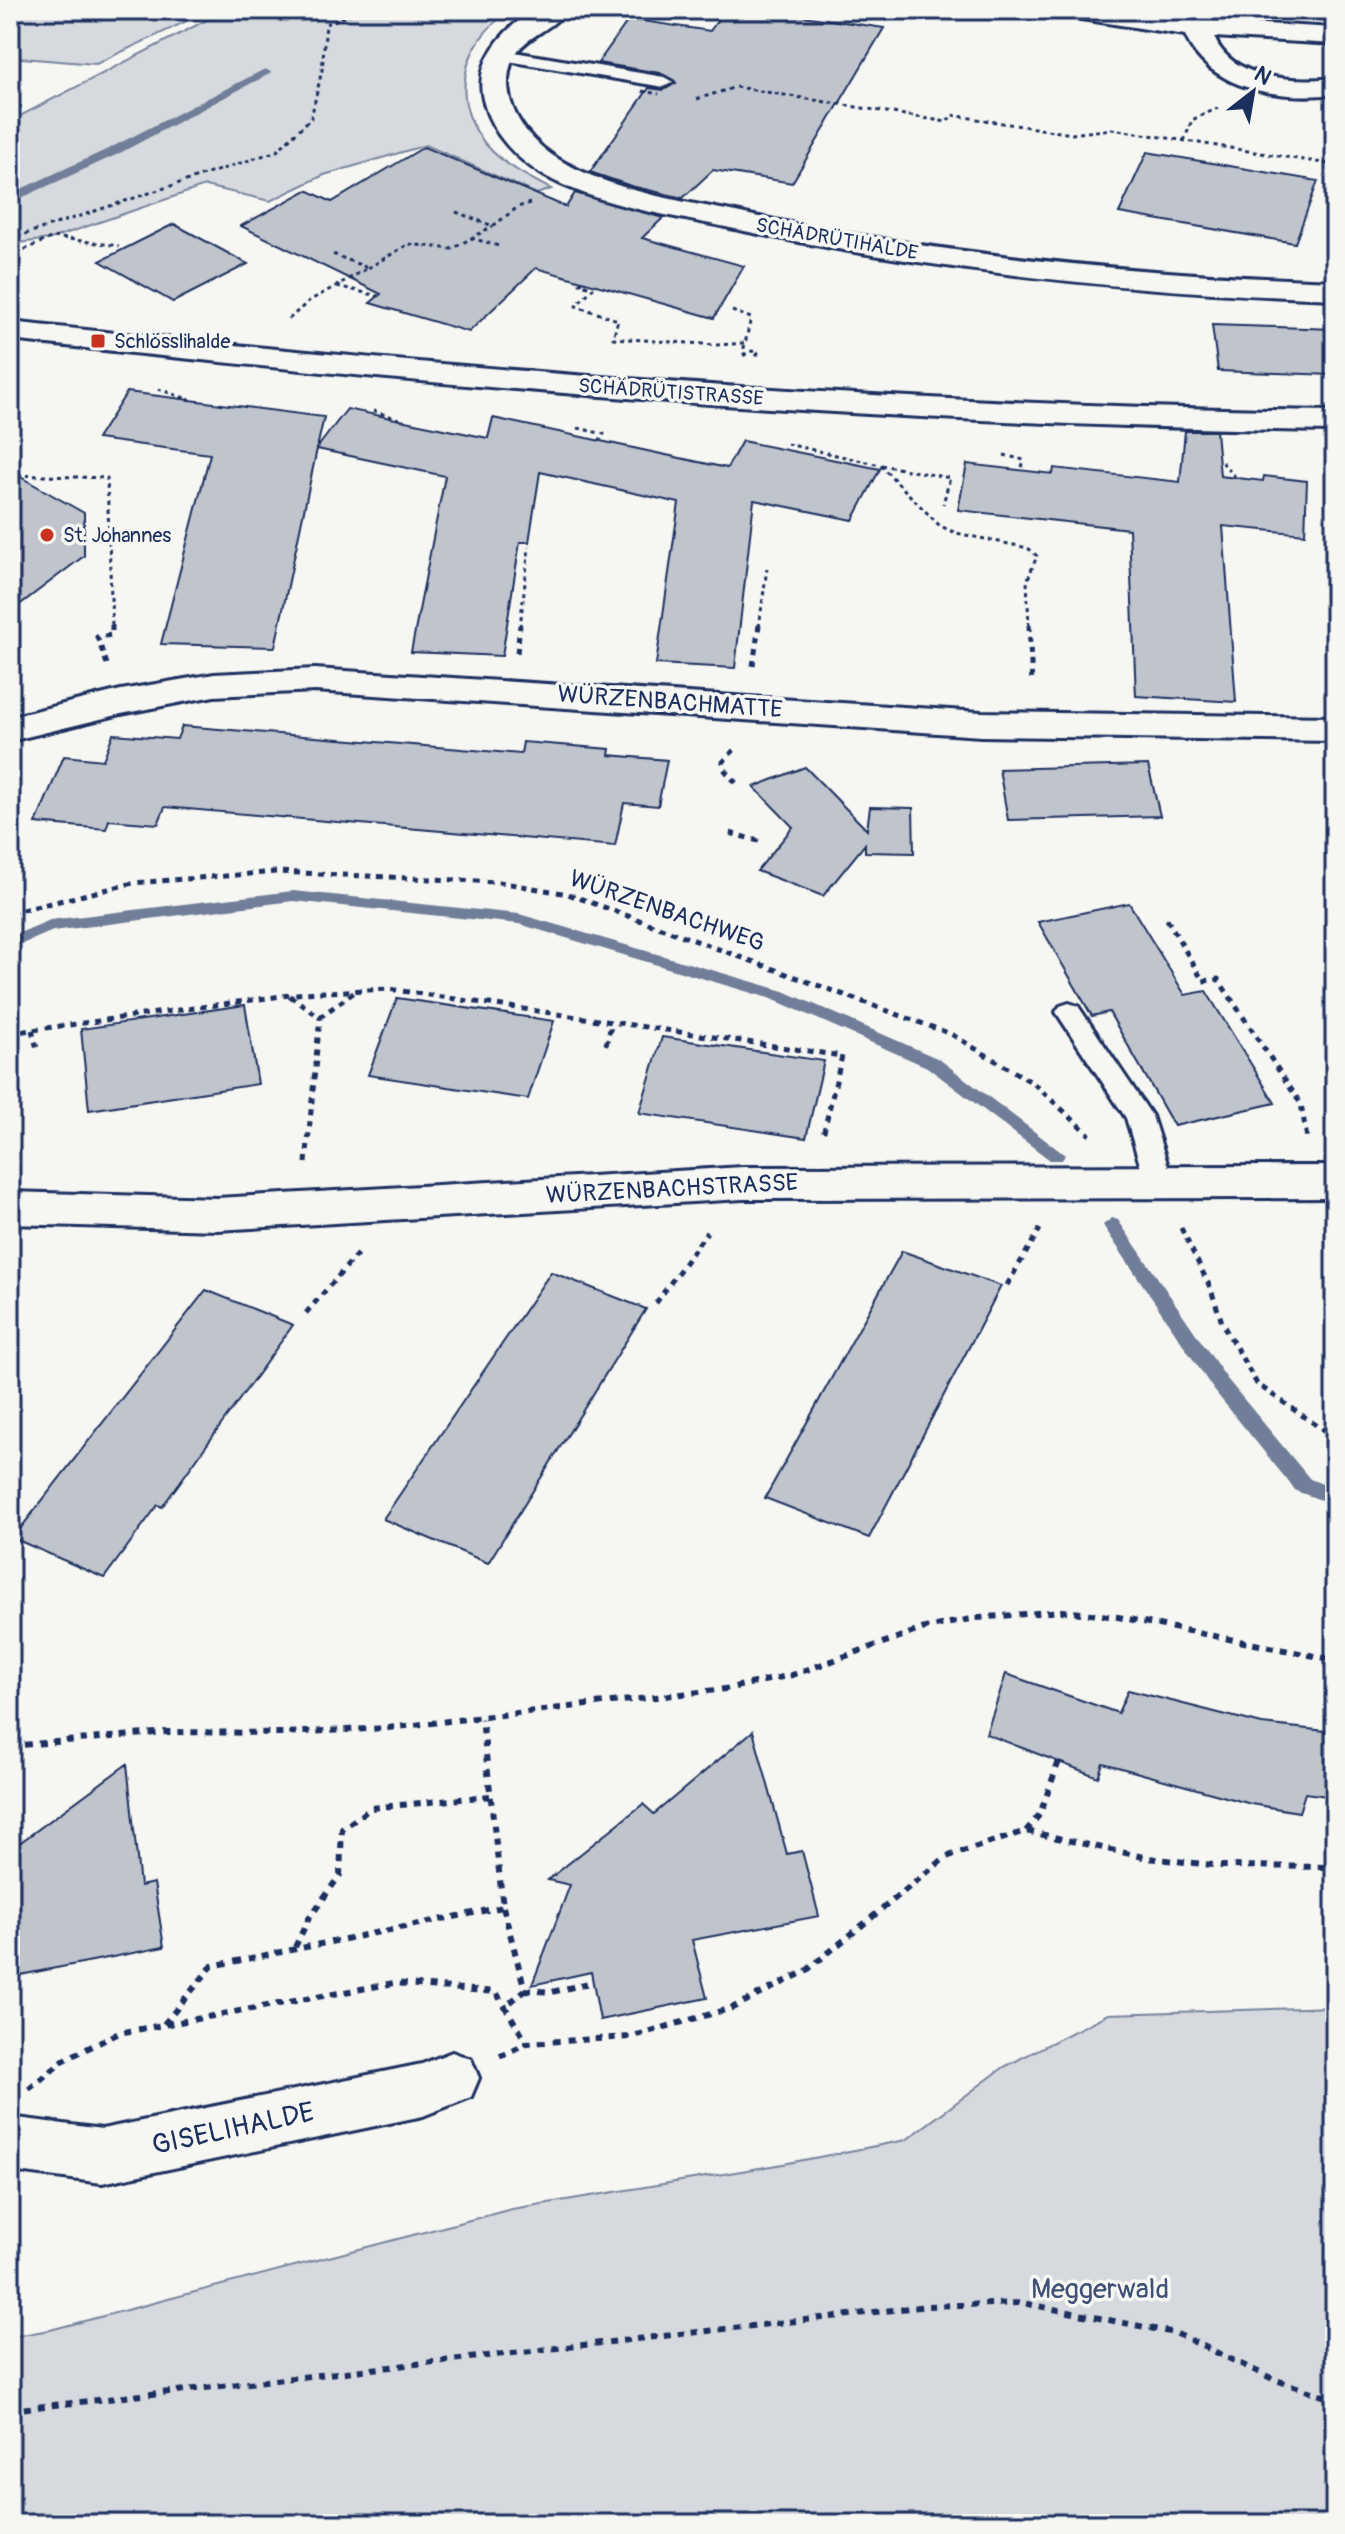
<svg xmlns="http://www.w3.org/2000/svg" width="1345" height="2534" viewBox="0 0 1345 2534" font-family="Pangolin,sans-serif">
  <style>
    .green { fill: #d6d9dd; stroke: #78849e; stroke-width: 2 }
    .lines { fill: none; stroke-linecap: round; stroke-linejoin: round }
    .stream { fill: #717e99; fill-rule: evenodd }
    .building { fill: #c0c4cd; stroke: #1b2f5e; stroke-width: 2 }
    .service-casing { stroke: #1b2f5e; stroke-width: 6 }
    .minor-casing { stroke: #1b2f5e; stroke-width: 6 }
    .secondary-casing { stroke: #1b2f5e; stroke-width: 6 }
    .path-far2 { stroke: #1b2f5e; stroke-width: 3; stroke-dasharray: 4 4; stroke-linecap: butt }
    .path-far1 { stroke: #1b2f5e; stroke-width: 5; stroke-dasharray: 6 6; stroke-linecap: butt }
    .path { stroke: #1b2f5e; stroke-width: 6; stroke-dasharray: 7 7; stroke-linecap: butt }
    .service { fill: #f6f6f2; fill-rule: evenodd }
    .minor { fill: #f6f6f2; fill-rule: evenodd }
    .secondary { fill: #f6f6f2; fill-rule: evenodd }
    .path-bridge { stroke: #1b2f5e; stroke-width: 3; stroke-dasharray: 4 4; stroke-linecap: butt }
    .poi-dot { fill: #c8321e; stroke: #f6f6f2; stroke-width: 3 }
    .labels { text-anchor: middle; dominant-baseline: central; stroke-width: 7; stroke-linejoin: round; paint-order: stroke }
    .far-street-label { font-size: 20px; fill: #1b2f5e; stroke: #f6f6f2 }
    .far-poi-label { font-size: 20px; fill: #1b2f5e; stroke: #f6f6f2; text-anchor: start }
    .street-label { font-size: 24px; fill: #1b2f5e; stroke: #f6f6f2 }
    .near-street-label { font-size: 28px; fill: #1b2f5e; stroke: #f6f6f2 }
    .near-park-label { font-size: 28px; fill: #405177; stroke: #f6f6f2 }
  </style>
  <rect width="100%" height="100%" fill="#f6f6f2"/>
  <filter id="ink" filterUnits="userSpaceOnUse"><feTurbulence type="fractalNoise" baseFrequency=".0125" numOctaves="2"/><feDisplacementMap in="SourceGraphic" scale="16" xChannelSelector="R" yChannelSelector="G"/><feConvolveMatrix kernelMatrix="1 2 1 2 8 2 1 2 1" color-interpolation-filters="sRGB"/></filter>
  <g filter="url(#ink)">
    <!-- green -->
    <g class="green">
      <path d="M10 10 114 15 116 10H168L187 21 96 64 10 57Z"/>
      <path d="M226 10H512C459 41 447 108 493 152 510 168 530 178 551 189L537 194 426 145 324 175 270 201 205 186 50 239 10 244V121Z"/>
      <path d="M1335 2007V2524H10V2337L50 2330 512 2209 783 2164 906 2140 1004 2067 1108 2014Z"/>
    </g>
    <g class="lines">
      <!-- stream -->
      <g class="stream">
        <path d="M265 69 271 72 269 74 116 155 10 203V194L108 149Z"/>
        <path d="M293 891 519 914 784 991 939 1059 1065 1155 1062 1160H1050L927 1067 772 999 519 924 293 901 53 931 10 949V937L50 920Z"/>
        <path d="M1112 1218 1118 1220 1227 1379 1310 1479 1335 1489V1505L1296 1491 1213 1389 1106 1230 1103 1225Z"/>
      </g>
    </g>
    <!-- building -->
    <g class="building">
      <path d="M725 10H763L884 28 792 183 713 170 683 198 631 186 590 172 649 88 664 90 676 83 660 73 598 63 629 19 710 31Z"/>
      <path d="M424 147 566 207 575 193 663 218 642 238 744 266 714 318 536 268 469 332 370 303 381 294 241 226 307 190 332 202Z"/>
      <path d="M1147 152 1318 181 1295 243 1119 213Z"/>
      <path d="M174 224 248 264 173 302 100 261Z"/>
      <path d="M1212 325 1335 329V375L1218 371Z"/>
      <path d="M127 392 324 417 317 448 347 409 488 438 493 418 727 468 742 441 880 469 853 520 754 500 735 668 656 664 679 503 540 472 529 542H520L502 656 411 652 445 476 317 449 275 647 161 644 210 454 97 439Z"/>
      <path d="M1185 431H1216L1220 476 1263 481 1264 476 1307 481 1305 534 1223 526 1236 702 1136 696 1129 529 958 510 967 464 1053 474 1054 468 1180 482Z"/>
      <path d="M10 471 84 513V556L10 612Z"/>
      <path d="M182 726 521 754 523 742 610 749 609 755 667 760 658 806 624 803 615 846 165 807 158 824 109 820 106 829 36 823 64 756 103 760 113 734 177 739Z"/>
      <path d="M1148 765 1160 816 1008 820 999 769Z"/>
      <path d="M805 767 867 830 870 807 913 808 914 853 865 852V844L823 896 757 871 793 827 754 787Z"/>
      <path d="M1129 903 1185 995 1206 991 1275 1103 1174 1126 1109 1012 1092 1016 1038 922Z"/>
      <path d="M397 998 554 1021 528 1099 368 1075Z"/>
      <path d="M245 1005 258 1084 89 1110 81 1029Z"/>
      <path d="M662 1037 824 1061 806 1138 639 1113Z"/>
      <path d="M902 1251 1001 1286 869 1538 765 1498Z"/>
      <path d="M551 1272 646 1309 488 1563 383 1519Z"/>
      <path d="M206 1290 293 1325 162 1507 158 1505 104 1578 13 1538Z"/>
      <path d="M1006 1674 1118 1713 1128 1690 1262 1724 1335 1732V1797L1305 1793 1299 1812 1251 1804 1103 1763 1098 1777 986 1734Z"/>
      <path d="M753 1731 787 1854 802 1851 819 1916 692 1940 707 1998 600 2020 591 1972 532 1985 570 1885 548 1880 643 1804 654 1814Z"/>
      <path d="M127 1764 140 1886 154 1883 164 1947 10 1977V1850Z"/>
    </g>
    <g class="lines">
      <!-- service casing -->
      <g class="service-casing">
        <g id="service">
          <path d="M502 50 664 77 673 82 664 87 496 59 493 55 496 51Z"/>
          <path d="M1069 1003 1078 1006 1152 1116 1174 1185 1170 1192 1160 1195 1150 1192 1146 1185 1126 1118 1056 1012 1060 1006Z"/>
        </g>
      </g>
      <!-- minor casing -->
      <g class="minor-casing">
        <g id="minor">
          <path d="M534 10H566C548 37 509 36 508 82 508 118 536 147 565 163 619 193 685 201 745 214 940 255 1136 274 1335 281V299C1131 292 930 271 730 228 669 215 600 206 545 176 517 160 492 134 484 103 472 63 502 30 534 10Z"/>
          <path d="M1062 10H1130L1196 20 1335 28V44L1214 37C1232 81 1296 82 1335 78V94C1281 100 1209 91 1185 35L1075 18 1065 16Z"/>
          <path d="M315 669 981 712 1335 717V741L981 736 315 691 214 696 121 714 10 741V717L121 690 214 674Z"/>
          <path d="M1335 1166V1198L743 1199 217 1230 10 1224V1192L217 1198 743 1167Z"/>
          <path d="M452 2052 471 2059 479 2078 471 2097 423 2116 102 2183 10 2171V2117L102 2129 422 2064Z"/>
        </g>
      </g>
      <!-- secondary casing -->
      <g class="secondary-casing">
        <path id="secondary" d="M10 322C451 369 891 406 1335 411V431C891 425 451 388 10 340Z"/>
      </g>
      <!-- path-far2 -->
      <g class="path-far2">
        <path d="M697 99 736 87 947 122 952 115 1072 134 1112 129 1335 165"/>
        <path d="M10 104 22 107"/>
        <path d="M1184 141 1192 120 1218 108"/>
        <path d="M456 212 493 226 518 207 530 203"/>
        <path d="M471 238 499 246"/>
        <path d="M10 239 277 151 311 118 322 70 326 24 360 10"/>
        <path d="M10 256 53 237 119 246"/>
        <path d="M368 268 409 244 452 249 493 226"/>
        <path d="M583 282 580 283 593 288 576 306 618 320 613 338 717 345 745 343"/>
        <path d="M337 286 378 296"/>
        <path d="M732 311 751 318 743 352 746 357"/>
        <path d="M289 319 309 301 368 268 330 253"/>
        <path d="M743 355 752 351 758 353 756 357"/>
        <path d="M158 389 191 400"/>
        <path d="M373 411 402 420"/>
        <path d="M578 428 604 434 599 441"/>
        <path d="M787 444 880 465 940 526 956 533 1028 548 1037 556 1027 581 1029 627"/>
        <path d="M1004 455 1024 460 1021 471"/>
        <path d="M1222 462 1236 478"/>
        <path d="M881 465 950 478 943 504"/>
        <path d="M10 475 107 478 112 627"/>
        <path d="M520 627 529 547"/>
        <path d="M759 627 767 568"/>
      </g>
      <!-- path-far1 -->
      <g class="path-far1">
        <path d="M1029 625 1032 684"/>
        <path d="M517 653 520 625"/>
        <path d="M107 664 97 637 112 635V625"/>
        <path d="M753 666 759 625"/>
        <path d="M734 750 723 762V768L736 783"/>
        <path d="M730 833 762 842"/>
        <path d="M10 913 133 883 276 872 499 882 568 894 951 1034 1033 1083 1090 1135"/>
        <path d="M1167 919 1203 981 1218 979 1301 1104 1307 1138"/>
        <path d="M290 996 320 1017 356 991"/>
        <path d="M32 1030 38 1052"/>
        <path d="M10 1033 304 993 388 989 842 1056 823 1135"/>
        <path d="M606 1045 612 1022"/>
        <path d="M306 1163 320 1017"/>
        <path d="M1181 1228 1210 1287 1223 1325 1257 1384 1335 1438"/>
        <path d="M1007 1285 1040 1229"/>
        <path d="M656 1303 707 1232"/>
        <path d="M306 1313 360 1251"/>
      </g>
      <!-- path -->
      <g class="path">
        <path d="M10 1746 167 1732 284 1733 388 1728 725 1689 792 1675 925 1628 976 1618 1062 1611 1118 1617 1335 1660"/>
        <path d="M1026 1831 1040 1814 1059 1761"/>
        <path d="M503 1907 525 1990 506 2006"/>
        <path d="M295 1947 308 1920 340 1875 342 1829 371 1808 490 1796"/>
        <path d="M525 1990 552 1992 593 1982"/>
        <path d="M164 2024 212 1966 503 1907 482 1719"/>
        <path d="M500 2056 527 2043"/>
        <path d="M29 2089 66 2059 119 2033 394 1983 496 1992 527 2043 630 2037 732 2008 806 1971 946 1857 1026 1831 1148 1858 1221 1866 1335 1867"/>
        <path d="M10 2410 928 2306 1023 2303 1175 2333 1273 2379 1335 2400"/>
      </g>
      <!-- service -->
      <use href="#service" class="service"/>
      <!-- minor -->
      <use href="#minor" class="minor"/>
      <!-- secondary -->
      <use href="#secondary" class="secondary"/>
      <!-- path-bridge -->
      <path class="path-bridge" d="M642 91 659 94"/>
    </g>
  </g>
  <!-- markers -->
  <g class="poi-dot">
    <rect x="90" y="333" width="16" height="16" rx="4"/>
    <circle cx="47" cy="535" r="8"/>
  </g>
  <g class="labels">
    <!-- far-street labels -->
    <g class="far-street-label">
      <text transform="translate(837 239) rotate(10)">SCHÄDRÜTIHALDE</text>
      <text transform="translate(671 392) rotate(4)">SCHÄDRÜTISTRASSE</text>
    </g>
    <!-- far-poi labels -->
    <g class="far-poi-label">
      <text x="114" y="341">Schlösslihalde</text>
      <text x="63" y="535">St. Johannes</text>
    </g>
    <!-- street labels -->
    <g class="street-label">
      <text transform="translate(670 702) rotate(4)">WÜRZENBACHMATTE</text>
      <text transform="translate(667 911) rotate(19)">WÜRZENBACHWEG</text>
      <text transform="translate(672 1189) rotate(-3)">WÜRZENBACHSTRASSE</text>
    </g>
    <!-- near-street labels -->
    <g class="near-street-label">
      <text transform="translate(233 2129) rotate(-12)">GISELIHALDE</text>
    </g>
    <!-- near-park labels -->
    <g class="near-park-label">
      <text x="1100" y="2289">Meggerwald</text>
    </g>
  </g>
  <!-- margin -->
  <rect width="1345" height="2534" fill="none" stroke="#f6f6f2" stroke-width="40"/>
  <rect x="20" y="20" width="1305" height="2494" fill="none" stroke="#1b2f5e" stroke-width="3" filter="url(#ink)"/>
  <!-- north arrow -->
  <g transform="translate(1253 92) rotate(31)" stroke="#f6f6f2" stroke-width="6" paint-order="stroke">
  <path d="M0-6L14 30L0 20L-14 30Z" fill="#1b2f5e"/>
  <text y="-12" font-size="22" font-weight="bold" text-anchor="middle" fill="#1b2f5e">N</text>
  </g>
</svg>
